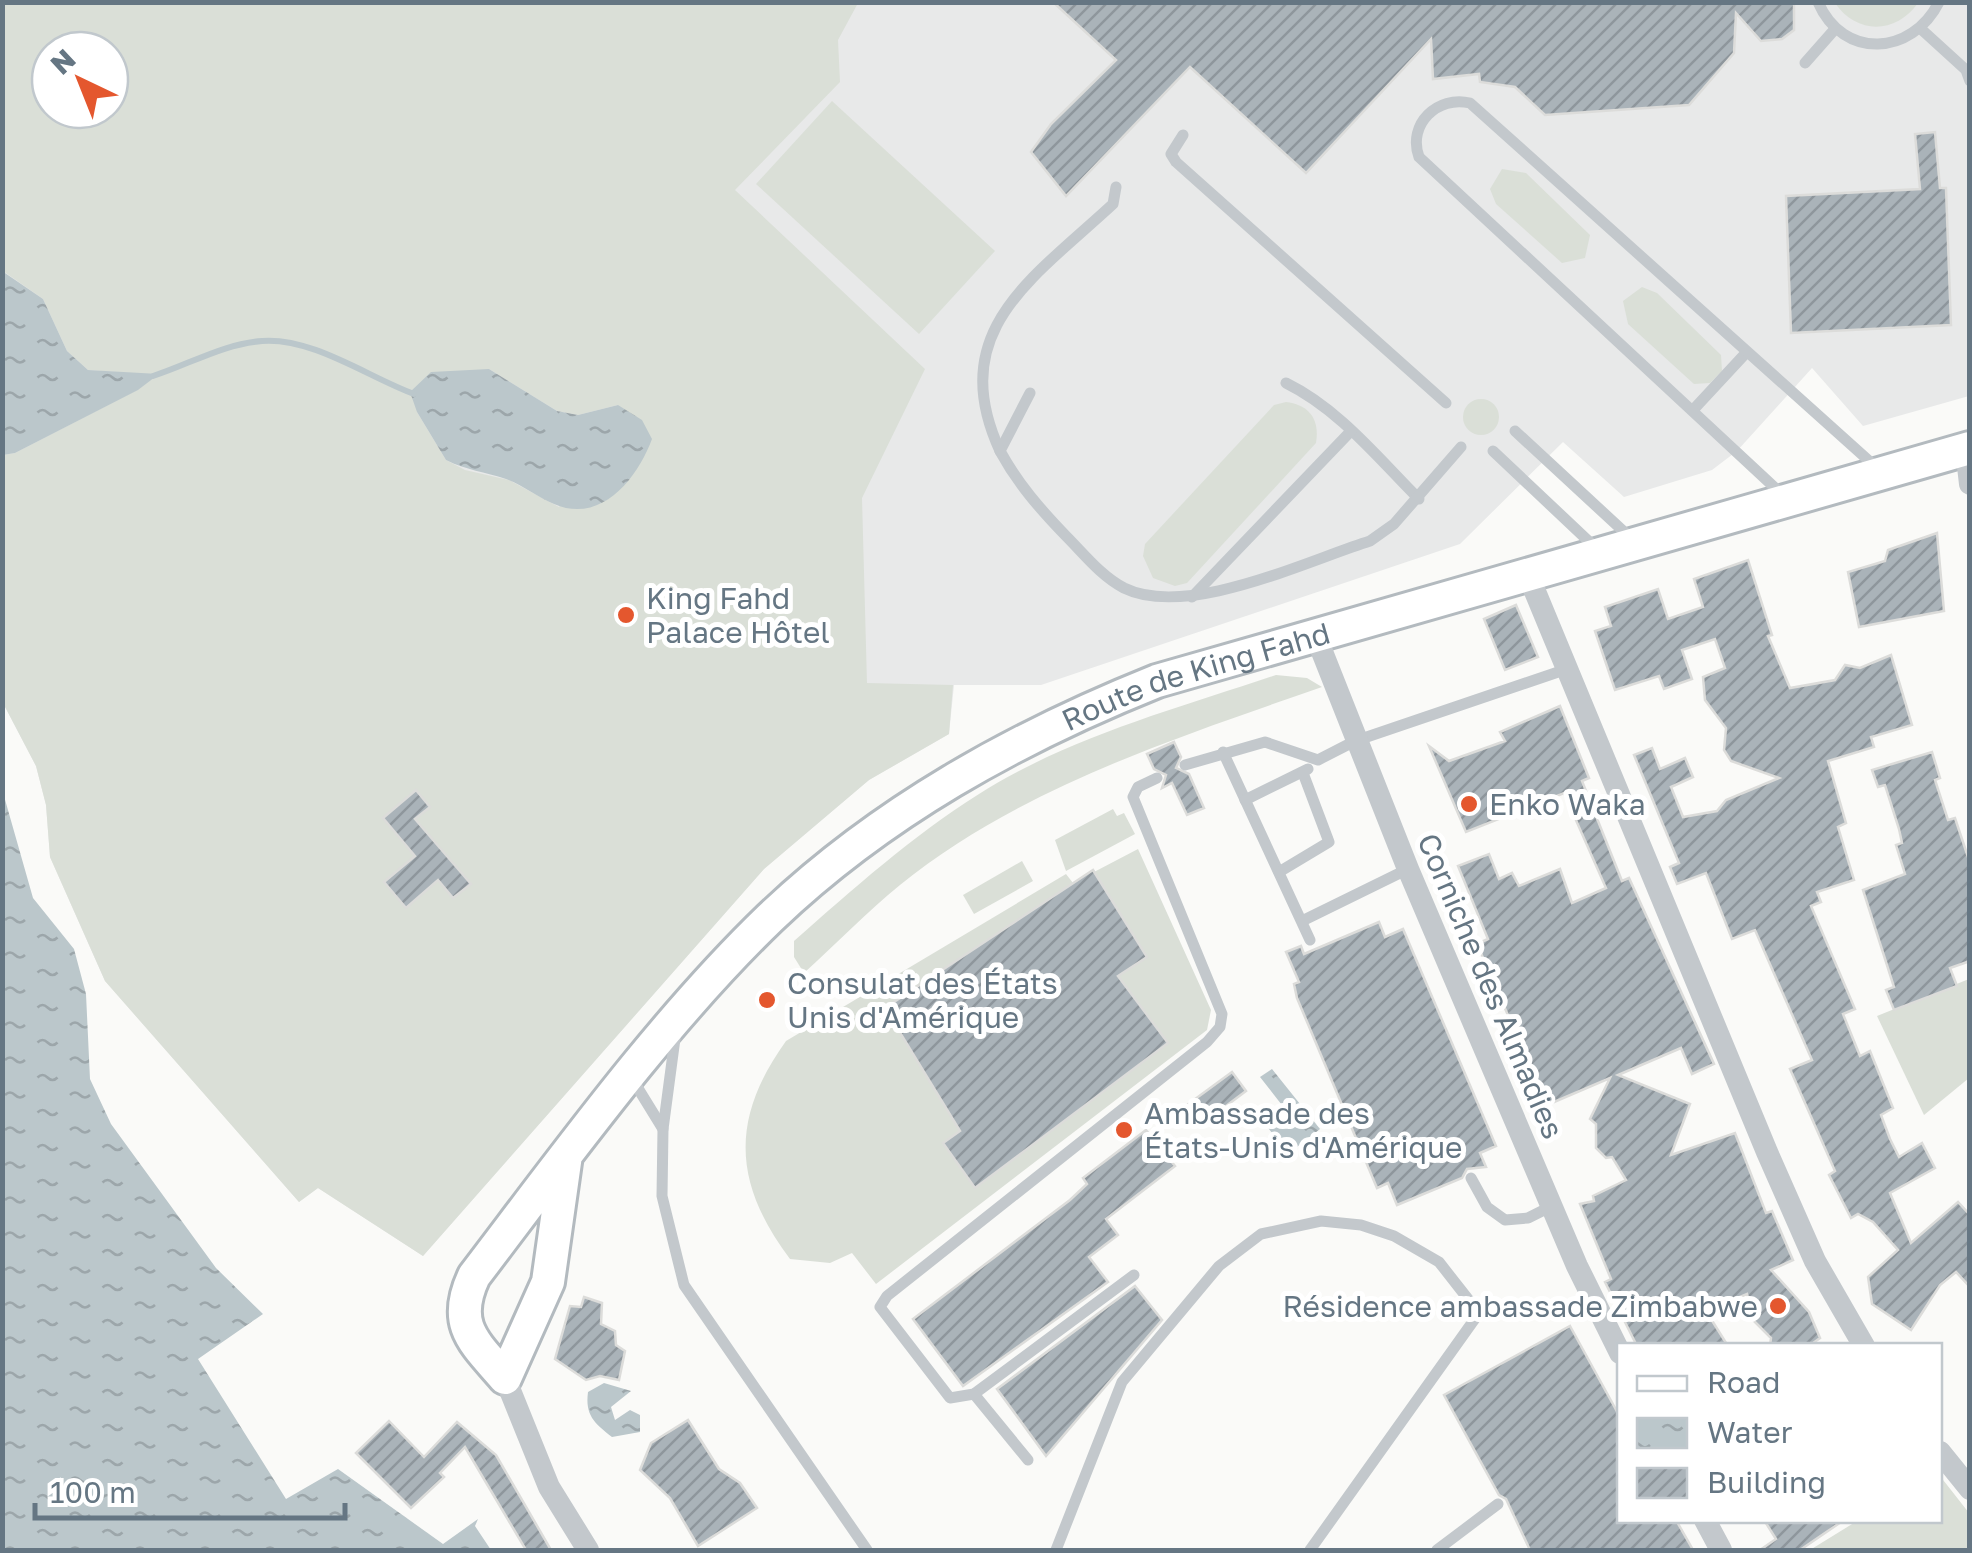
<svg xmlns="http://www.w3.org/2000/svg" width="1972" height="1553" viewBox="0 0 1972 1553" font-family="'Golos Text',sans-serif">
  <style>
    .built { fill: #e8e9e9; fill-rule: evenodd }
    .grass { fill: #dadfd7; fill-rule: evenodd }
    .water { fill: url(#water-ripples) }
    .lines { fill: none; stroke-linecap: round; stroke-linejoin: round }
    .stream { stroke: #bbc7cb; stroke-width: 6 }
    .building { fill: url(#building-hatch); stroke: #dcdcda; stroke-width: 2.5 }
    .secondary-casing { stroke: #b3babf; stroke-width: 38 }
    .lane { stroke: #c3c8cc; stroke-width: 11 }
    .street { stroke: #c3c8cc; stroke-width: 22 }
    .secondary { stroke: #fff; stroke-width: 32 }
    .poi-dot { fill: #e4572e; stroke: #fff; stroke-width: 4 }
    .labels { text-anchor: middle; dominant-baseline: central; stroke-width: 10; stroke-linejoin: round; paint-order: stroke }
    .poi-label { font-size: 30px; fill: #657683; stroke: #fff; text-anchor: start }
    .street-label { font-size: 30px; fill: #657683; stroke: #fff }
  </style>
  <defs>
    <pattern id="water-ripples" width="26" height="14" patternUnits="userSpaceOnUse" patternTransform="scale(2.5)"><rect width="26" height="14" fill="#bbc7cb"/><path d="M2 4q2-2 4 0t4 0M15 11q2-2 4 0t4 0" fill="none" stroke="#9ca6aa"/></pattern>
    <pattern id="building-hatch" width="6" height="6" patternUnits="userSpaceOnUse" patternTransform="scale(2.5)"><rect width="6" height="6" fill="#aab3b9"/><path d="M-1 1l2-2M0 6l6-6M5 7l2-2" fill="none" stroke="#8e969c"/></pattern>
  </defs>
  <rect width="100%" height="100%" fill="#fafaf8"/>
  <!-- built -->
  <path class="built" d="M3 3H1969V396L1863 426 1812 368 1737 451 1712 470 1624 497 1563 442 1460 544 1041 685H954L949 734 869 780 764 869 423 1256 318 1188 299 1202 105 981 50 857 46 805 36 766 3 703ZM50 50H110V110H50Z"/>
  <!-- grass -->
  <g class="grass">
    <path d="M3 3H858L838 40 840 82 735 190 925 369 862 498 867 683 953 685 949 734 869 780 764 869 423 1256 318 1188 299 1202 105 981 50 857 46 805 36 766 3 703V455L15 453 137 390 157 375 88 370 67 351 43 299 3 271ZM50 50H110V110H50ZM489 369 557 411 578 415 618 405 559 507 509 480 465 470 446 460 417 412Z"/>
    <path d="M1835 3H1918C1896 34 1857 35 1835 3Z"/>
    <path d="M832 101 995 251 919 334 756 184Z"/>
    <path d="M1502 169 1526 173 1590 235 1585 258 1562 263 1496 204 1490 189Z"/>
    <path d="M1642 287 1657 293 1721 355 1722 371 1710 383 1694 384 1628 324 1623 301Z"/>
    <circle cx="1481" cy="417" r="18"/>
    <path d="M1286 402C1309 405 1320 419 1316 443L1187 583 1175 586 1153 578 1143 556 1145 544 1274 405Z"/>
    <path d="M1276 675 1307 678 1322 687C1179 737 1019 788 900 885 867 912 836 944 804 973L794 957V941C852 890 912 836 979 794 1069 737 1176 709 1276 675Z"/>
    <path d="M1113 809 1117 816 1124 813 1135 834 1066 871 1055 840Z"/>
    <path d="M1138 849 1211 1010 1207 1030 876 1284 852 1253 830 1263 790 1259C733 1183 730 1119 786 1041L1066 874 1073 883Z"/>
    <path d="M1022 861 1033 881 974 914 963 895Z"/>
    <path d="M1969 979V1078L1924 1115 1877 1016Z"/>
    <path d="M1940 1476 1969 1513V1550H1810L1857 1521 1940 1520Z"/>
  </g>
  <!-- water -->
  <g class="water">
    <path d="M2 271 43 299 67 351 88 370 159 374 138 390 15 453 3 455Z"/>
    <path d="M489 369 557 411 578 415 618 405 642 420 652 439C638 477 602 525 554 504 537 497 523 485 506 479 485 472 466 470 446 460L417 412 410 392 431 372Z"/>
    <path d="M2 789 33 898 74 949 86 994 90 1079 111 1124 216 1268 263 1314 198 1359 286 1499 338 1469 443 1544 478 1519 475 1526 491 1550H3Z"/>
    <path d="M1272 1069 1320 1129 1288 1154 1263 1121 1285 1109 1260 1077Z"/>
    <path d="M604 1383 631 1391 611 1407 615 1420 630 1410 640 1415V1432L612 1437C594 1423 585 1415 588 1392Z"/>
  </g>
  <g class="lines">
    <!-- stream -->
    <path class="stream" d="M153 376C190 364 223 344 262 341 312 337 368 377 414 394"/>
  </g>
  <!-- building -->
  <g class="building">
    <path d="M1053 2H1794V30L1782 39 1761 41 1736 13 1734 53 1689 105 1545 115 1515 87 1480 82 1479 74 1433 79 1431 39 1306 173 1190 67 1066 196 1031 152 1051 124 1116 60Z"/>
    <path d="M1935 132 1940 188H1946L1951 325 1791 333 1786 196 1920 189 1915 134Z"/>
    <path d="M1937 533 1944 611 1859 627 1848 572 1885 561 1888 550Z"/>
    <path d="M1748 560 1772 635 1768 636 1790 688 1835 680 1845 665 1860 668 1891 655 1912 725 1871 737 1874 747 1828 761 1846 823 1838 827 1854 880 1817 892 1821 902 1811 906 1855 1009 1843 1014 1860 1056 1870 1051 1893 1108 1881 1115 1890 1139 1899 1157 1922 1143 1935 1168 1890 1193 1911 1243 1958 1202 1970 1215V1287L1956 1272 1940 1285 1911 1330 1872 1304 1868 1277 1898 1250 1873 1222 1858 1214 1851 1218 1829 1175 1835 1171 1790 1069 1812 1060 1755 930 1732 939 1706 873 1677 884 1670 867 1679 863 1634 755 1652 748 1660 769 1685 758 1693 777 1671 787 1683 817 1717 811 1726 800 1779 778 1731 761 1724 750 1726 728 1705 700 1703 677 1725 668 1715 639 1682 650 1692 679 1664 689 1659 676 1615 690 1595 631 1611 626 1605 607 1658 589 1668 619 1703 607 1694 579Z"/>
    <path d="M1516 605 1538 657 1505 670 1484 619Z"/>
    <path d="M1560 706 1589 778 1582 781 1622 881 1629 878 1714 1064 1692 1074 1681 1048 1618 1075 1690 1104 1671 1155 1735 1133 1766 1213 1772 1211 1793 1260 1771 1270 1809 1312 1820 1338 1809 1346H1770L1771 1338 1753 1320 1747 1294 1706 1311 1728 1346H1637L1605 1282 1611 1279 1580 1204 1594 1201 1593 1196 1626 1180 1612 1157 1606 1158 1596 1148V1124L1590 1119 1610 1078 1547 1105 1477 944 1488 939 1458 866 1489 854 1499 879 1512 873 1519 886 1560 869 1572 903 1606 888 1564 793 1466 832 1429 746 1449 761 1505 741 1500 732Z"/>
    <path d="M1174 742 1181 757 1176 768 1189 774 1204 808 1187 815 1172 783 1162 788 1166 775 1154 769 1147 754Z"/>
    <path d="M1932 752 1940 778 1935 780 1948 820 1955 818 1970 863V961L1950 968 1957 986 1894 1010 1886 990 1894 987 1863 890 1905 874 1896 845 1902 843 1899 829 1885 785 1878 787 1872 770Z"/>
    <path d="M416 790 430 807 415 819 471 884 453 898 438 880 406 908 384 882 415 856 383 818Z"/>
    <path d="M1093 870 1147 957 1118 976 1168 1043 975 1188 943 1143 960 1131 885 1008Z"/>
    <path d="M1379 922 1385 937 1403 929 1496 1146 1480 1153 1486 1167 1467 1169 1462 1178 1397 1205 1388 1183 1377 1188 1297 998 1294 984 1299 982 1286 952 1301 946 1304 954Z"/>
    <path d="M1232 1072 1246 1091 1198 1127 1183 1108Z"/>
    <path d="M1146 1130 1175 1166 1106 1219 1118 1235 1089 1257 1108 1282 963 1386 913 1319 1070 1200 1087 1184 1083 1178Z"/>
    <path d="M1135 1286 1162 1320 1046 1456 997 1389Z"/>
    <path d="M584 1297 602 1303 601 1324 615 1331 616 1345 625 1351 619 1380 600 1376 586 1380 555 1359 570 1306 581 1307Z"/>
    <path d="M1570 1326 1620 1417V1520H1676L1693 1550H1530L1506 1499 1499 1495 1444 1395Z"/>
    <path d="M688 1420 719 1469 740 1483 757 1508 698 1546 670 1498 640 1470 651 1443Z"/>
    <path d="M389 1421 424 1457 457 1422 496 1455 551 1550H526L465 1447 440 1473 444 1477 411 1508 356 1453Z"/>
    <path d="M1764 1520H1844L1800 1550H1760L1776 1539Z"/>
  </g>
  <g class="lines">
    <!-- secondary casing -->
    <g class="secondary-casing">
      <g id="secondary">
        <path id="s1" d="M566 1155 548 1282 505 1378C474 1342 451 1325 474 1276 564 1158 663 1021 770 918 881 812 1015 738 1157 681L1970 448"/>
      </g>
    </g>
    <!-- lane -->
    <g class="lane">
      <path d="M1818 2C1843 60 1912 56 1939 2"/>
      <path d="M1921 29 1966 70 1970 81"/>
      <path d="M1805 63 1835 29"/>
      <path d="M1183 135 1171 154 1176 162 1446 403"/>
      <path d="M1286 383C1339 409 1378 458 1419 499"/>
      <path d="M1030 393 1000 451C1018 484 1040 509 1066 536 1084 554 1101 576 1124 588 1187 619 1306 561 1370 541L1394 524 1461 447"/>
      <path d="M1693 410 1745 354"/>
      <path d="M1515 431 1634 541"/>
      <path d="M1000 451C945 331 1032 279 1113 204L1116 187"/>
      <path d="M1493 451 1599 551"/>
      <path d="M1786 498 1419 157C1407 124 1438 95 1470 103L1877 468"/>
      <path d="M1192 597 1351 431"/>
      <path d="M1223 752 1310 940"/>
      <path d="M1185 765 1265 742 1318 760 1355 741 1567 669"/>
      <path d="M1245 800 1308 769"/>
      <path d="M1279 872 1329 842 1303 773"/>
      <path d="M1302 921 1408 869"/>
      <path d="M676 1031 663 1129 662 1196 684 1285 867 1550"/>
      <path d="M631 1077 663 1129"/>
      <path d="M1471 1178 1487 1207 1505 1220 1528 1218 1552 1206"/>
      <path d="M1134 1275 974 1394 950 1398 880 1307 887 1296 1207 1042 1220 1027 1222 1014 1133 797 1138 787 1157 778"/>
      <path d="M974 1394 1028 1460"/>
      <path d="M1056 1550 1122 1382 1219 1266 1261 1234 1321 1221 1361 1225 1394 1236 1439 1262 1479 1313 1310 1550"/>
      <path d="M1437 1550 1498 1504"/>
    </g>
    <!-- street -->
    <g class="street">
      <path d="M1966 449 1970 484"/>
      <path d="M1529 577 1767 1152 1815 1261 1864 1346"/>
      <path d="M1317 639 1408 869 1577 1266 1620 1353"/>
      <path d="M505 1378 549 1487 588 1550"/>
      <path d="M1940 1452 1970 1489"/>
      <path d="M1705 1520 1721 1550"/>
    </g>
    <!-- secondary -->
    <use href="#secondary" class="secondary"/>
  </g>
  <!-- markers -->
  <g class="poi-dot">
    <circle cx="626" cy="615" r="10"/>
    <circle cx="1469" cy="804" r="10"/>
    <circle cx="767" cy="1000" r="10"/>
    <circle cx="1124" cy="1130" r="10"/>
    <circle cx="1778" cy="1306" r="10"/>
  </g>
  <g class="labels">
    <!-- poi labels -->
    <g class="poi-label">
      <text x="646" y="598">King Fahd<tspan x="646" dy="34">Palace Hôtel</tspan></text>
      <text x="1489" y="804">Enko Waka</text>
      <text x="787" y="983">Consulat des États<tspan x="787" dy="34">Unis d'Amérique</tspan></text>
      <text x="1144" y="1113">Ambassade des<tspan x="1144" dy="34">États-Unis d'Amérique</tspan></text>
      <text x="1758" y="1306" text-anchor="end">Résidence ambassade Zimbabwe</text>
    </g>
    <!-- street labels -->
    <g class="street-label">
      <text stroke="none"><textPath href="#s1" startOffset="1310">Route de King Fahd</textPath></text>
      <text transform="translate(1491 986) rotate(67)">Corniche des Almadies</text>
    </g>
  </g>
  <!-- border -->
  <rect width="1972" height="1553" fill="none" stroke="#657683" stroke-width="10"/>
  <!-- legend -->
  <rect x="1617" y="1343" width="325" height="180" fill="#ffffff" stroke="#c1c8cd" stroke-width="2.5"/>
  <rect x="1637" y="1376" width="50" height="15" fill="#ffffff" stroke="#c1c8cd" stroke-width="2.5"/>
  <text x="1707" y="1393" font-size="30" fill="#657683">Road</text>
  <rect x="1637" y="1418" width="50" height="30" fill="url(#water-ripples)" stroke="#c1c8cd" stroke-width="2.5"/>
  <text x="1707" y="1443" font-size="30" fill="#657683">Water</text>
  <rect x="1637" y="1468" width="50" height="30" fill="url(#building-hatch)" stroke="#c1c8cd" stroke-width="2.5"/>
  <text x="1707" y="1493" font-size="30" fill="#657683">Building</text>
  <!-- north arrow -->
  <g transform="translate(80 80) rotate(317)"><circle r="48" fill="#ffffff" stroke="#c1c8cd" stroke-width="2.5"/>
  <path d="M0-8L18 38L0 25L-18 38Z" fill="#e4572e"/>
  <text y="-15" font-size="28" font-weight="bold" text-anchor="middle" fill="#657683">N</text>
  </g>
  <!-- scale -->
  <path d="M35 1503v15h310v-15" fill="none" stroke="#657683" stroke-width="5"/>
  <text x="50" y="1503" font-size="30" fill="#657683" stroke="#ffffff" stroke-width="8" paint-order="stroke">100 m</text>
</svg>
